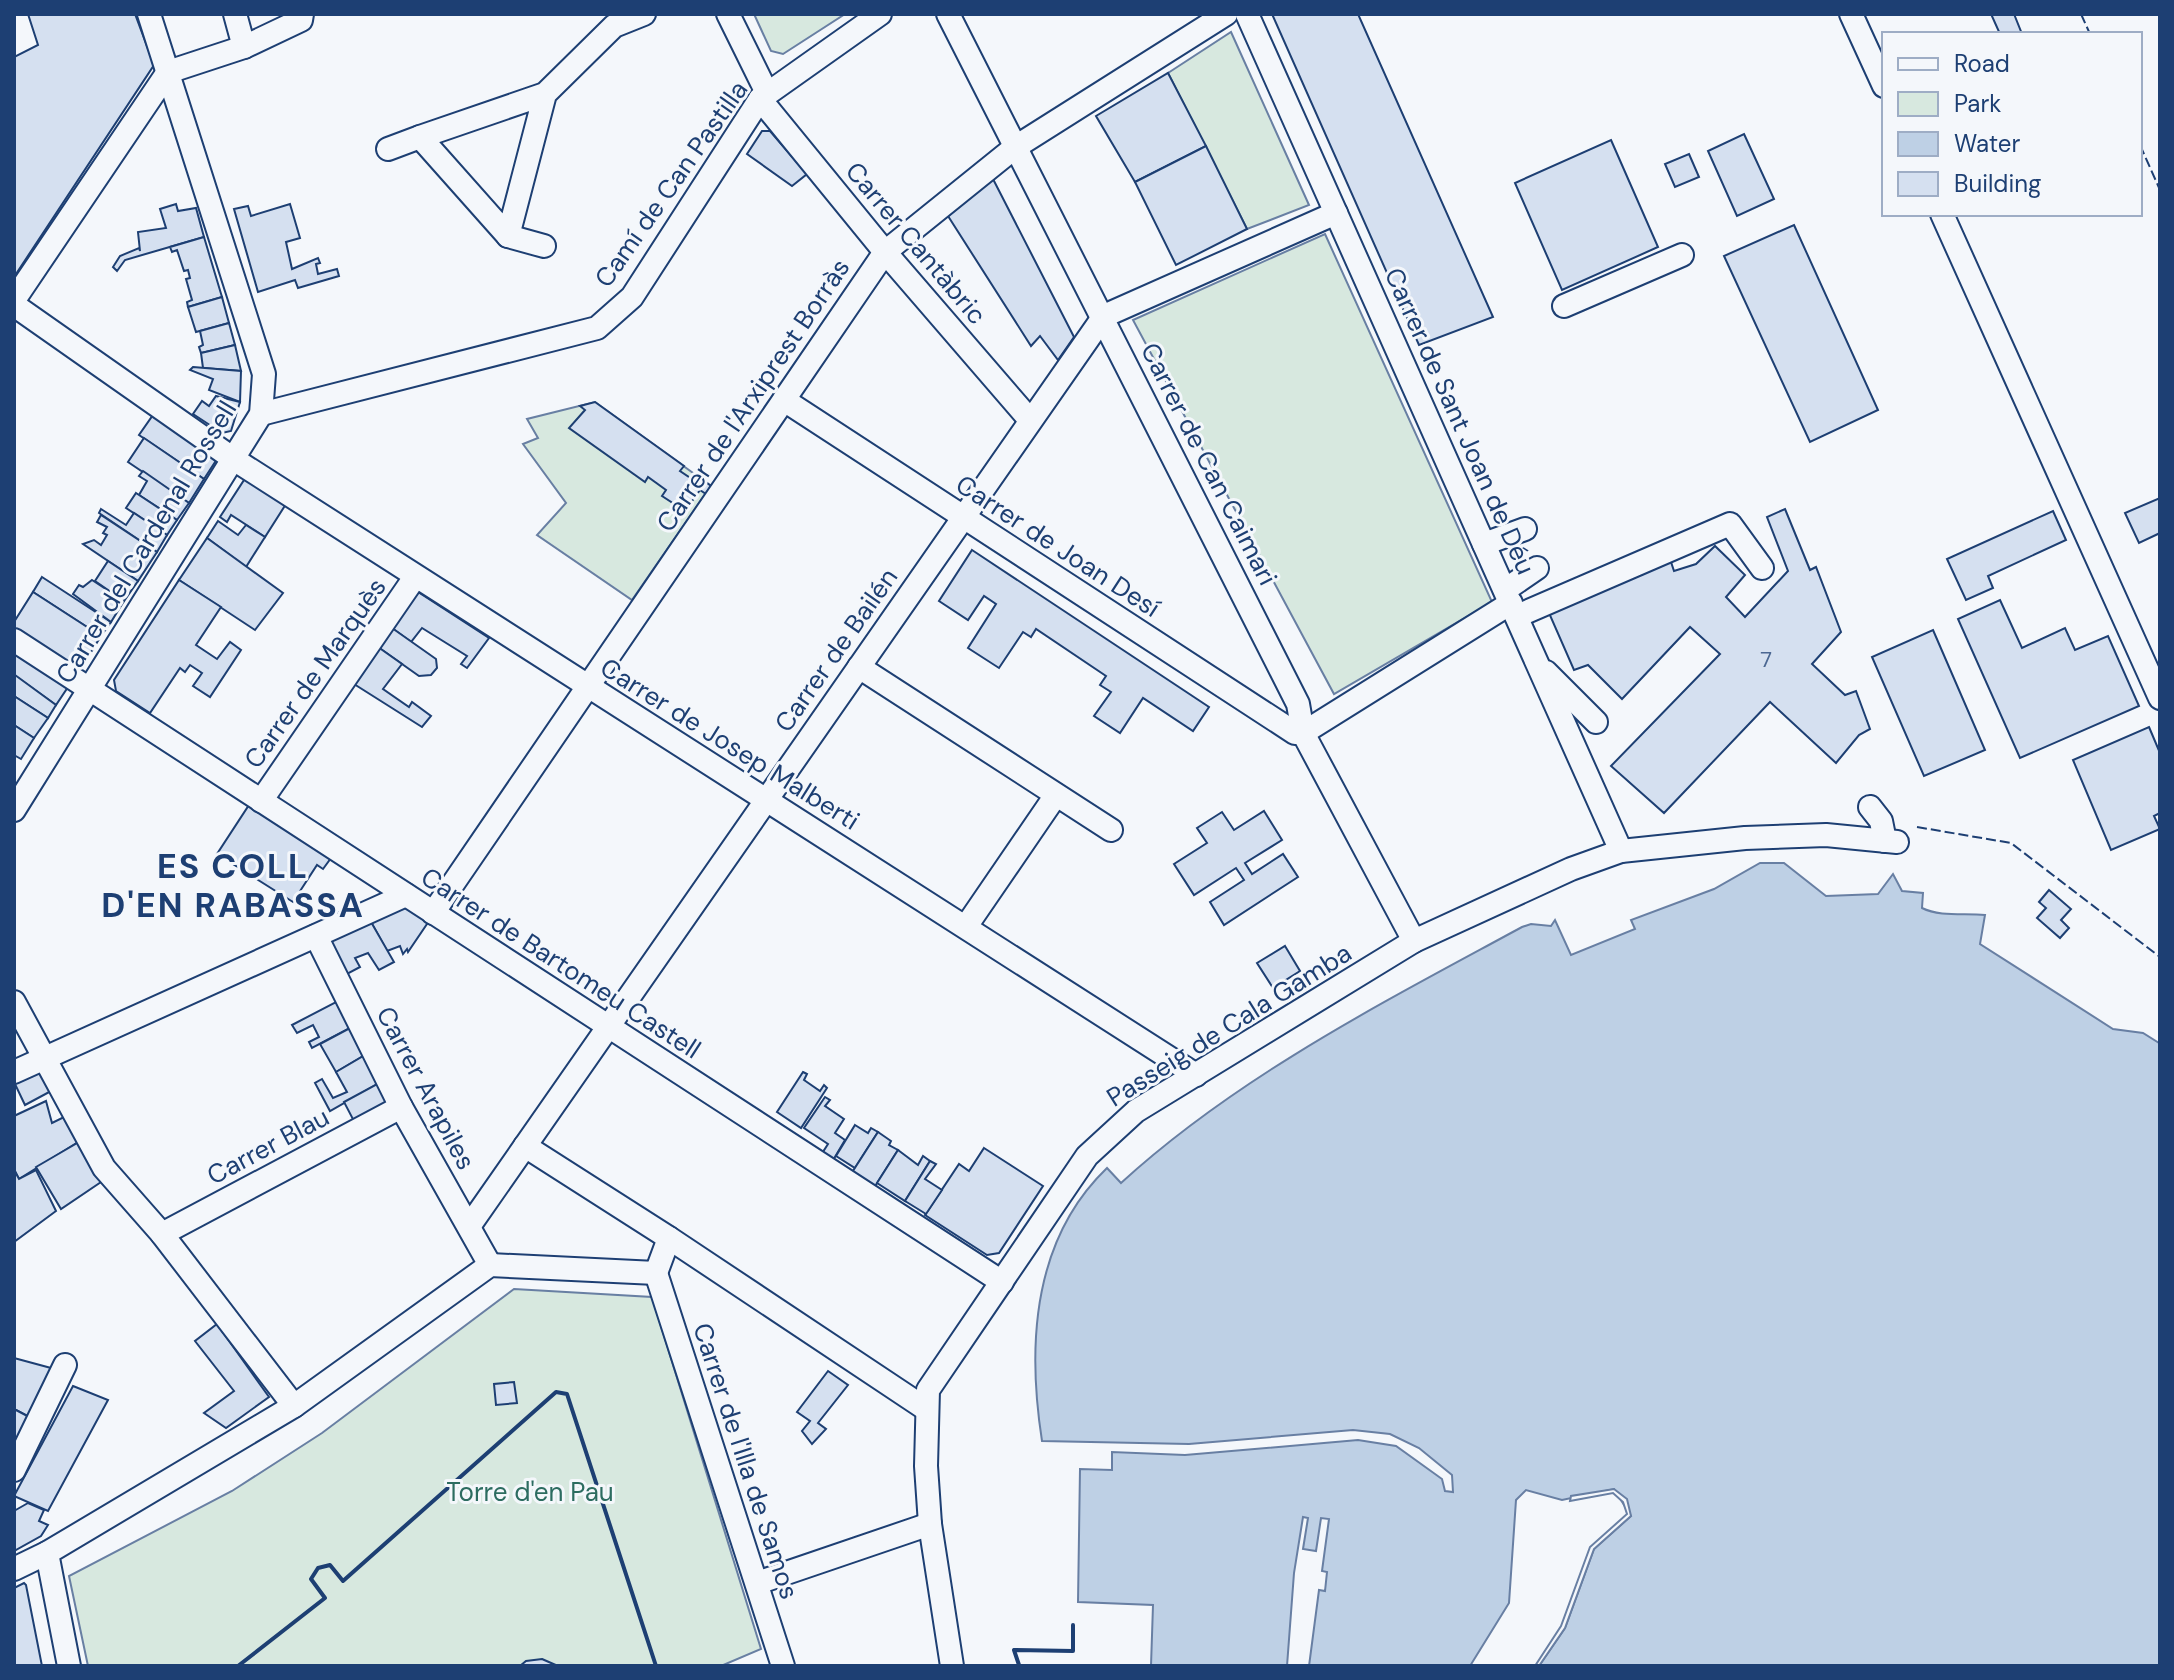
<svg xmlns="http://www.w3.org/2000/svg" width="2174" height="1680" viewBox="0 0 2174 1680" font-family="'DM Sans',sans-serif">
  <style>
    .green { fill: #d7e8df; stroke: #687fa3; stroke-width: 2 }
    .water { fill: #bed0e5; stroke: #687fa3; stroke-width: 2 }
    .pier { fill: #f4f7fb; stroke: #687fa3; stroke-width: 2 }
    .building { fill: #d5e0f0; stroke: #1d3f73; stroke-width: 2 }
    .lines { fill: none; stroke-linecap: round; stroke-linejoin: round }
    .minor-casing { stroke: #1d3f73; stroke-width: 26 }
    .minor { stroke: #f4f7fb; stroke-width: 22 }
    .fence { stroke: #1d3f73; stroke-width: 2; stroke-dasharray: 10 4; stroke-linecap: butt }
    .wall { stroke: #1d3f73; stroke-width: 4 }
    .labels { text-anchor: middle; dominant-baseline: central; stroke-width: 6; stroke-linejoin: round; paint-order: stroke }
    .number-label { font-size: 22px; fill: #4b6792 }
    .street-label { font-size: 26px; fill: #1d3f73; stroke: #f4f7fb }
    .park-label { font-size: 26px; fill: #2c6c60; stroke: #f4f7fb }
    .district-label { font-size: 34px; font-weight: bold; letter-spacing: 2px; fill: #1d3f73; stroke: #f4f7fb }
  </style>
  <rect width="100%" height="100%" fill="#f4f7fb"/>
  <!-- green -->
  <g class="green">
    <path d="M754 14H845L783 54 771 51Z"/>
    <path d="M1231 32 1309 205 1247 229 1168 73Z"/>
    <path d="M1325 234 1492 602 1334 694 1133 320Z"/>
    <path d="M595 402 711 486 632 600 537 535 566 503 523 444 538 438 527 419Z"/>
    <path d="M514 1289 652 1297 761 1649 721 1666H88L69 1576 232 1491 322 1433Z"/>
  </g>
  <!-- water -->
  <path class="water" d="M1760 863H1784L1826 896 1878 894 1893 874 1902 891 1923 893 1922 908C1940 917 1964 913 1985 915L1980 944 2113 1029 2143 1033 2159 1043 2160 1666H1539L1565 1628 1594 1549 1631 1516 1614 1489 1562 1500 1526 1490 1516 1500 1509 1603 1470 1666H1309L1319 1590 1325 1591 1327 1572 1322 1571 1329 1519 1321 1518 1316 1551 1303 1549 1308 1518 1303 1517 1294 1573 1287 1666H1151L1153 1605 1078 1602 1080 1469 1112 1470V1452L1185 1455 1358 1440 1396 1446 1442 1479 1445 1491 1453 1492 1452 1475 1419 1448 1390 1434 1353 1430 1189 1444 1042 1441C1027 1345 1033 1239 1107 1168L1121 1183C1238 1076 1384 1002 1522 927L1531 924 1551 926 1555 920 1571 955 1635 929 1631 920 1714 889Z"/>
  <!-- pier -->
  <path class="pier" d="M1614 1489 1627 1499 1631 1516 1594 1549 1565 1628 1539 1666H1535L1561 1626 1590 1547 1627 1514 1623 1502 1613 1493 1570 1501 1571 1496Z"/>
  <!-- building -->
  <g class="building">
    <path d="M28 14H135L154 65 14 277V57L38 45Z"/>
    <path d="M1272 14H1358L1493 317 1419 345Z"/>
    <path d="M1991 14H2014L2022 34H2000Z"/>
    <path d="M1168 73 1206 146 1135 182 1096 116Z"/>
    <path d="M762 131H770L807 174 792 186 747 154Z"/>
    <path d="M1744 134 1774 199 1737 216 1708 151Z"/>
    <path d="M1611 140 1658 247 1562 290 1515 183Z"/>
    <path d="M1206 146 1247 229 1176 265 1135 182Z"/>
    <path d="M1689 154 1699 177 1675 187 1665 164Z"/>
    <path d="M993 179 1074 337 1058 360 1040 336 1031 346 948 216Z"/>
    <path d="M176 204 178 211 196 208 204 237 125 260 117 271 113 267 120 256 139 248 140 251 138 232 166 228 160 209Z"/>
    <path d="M290 204 300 238 286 242 292 269 318 258 320 263 316 264 318 274 337 269 339 276 298 288 295 280 258 292 234 209 248 206 251 216Z"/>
    <path d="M1794 225 1878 410 1810 442 1724 256Z"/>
    <path d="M204 237 222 297 188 307 187 302 192 300 186 279 190 278 188 270 184 271 177 250 172 252 170 247Z"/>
    <path d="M222 297 229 323 196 332 188 307Z"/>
    <path d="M229 323 235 345 201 353 199 347 203 345 200 331Z"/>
    <path d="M235 345 241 371 203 368 201 353Z"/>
    <path d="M193 367 241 371 240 402 209 390 213 379 190 370Z"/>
    <path d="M216 396 240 402 231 431 222 433 193 414 202 401 209 406Z"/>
    <path d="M595 402 684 466 680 471 695 481 698 476 711 486 706 494 700 490 685 511 662 496 666 490 648 477 645 482 569 428 585 410 580 406Z"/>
    <path d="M153 415 217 459 204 479 139 435Z"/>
    <path d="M144 438 204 479 189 503 128 462Z"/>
    <path d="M143 471 189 503 177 520 139 495 147 481 139 476Z"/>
    <path d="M246 477 286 504 265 537 231 515 227 522 220 517Z"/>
    <path d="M136 493 177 520 167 535 126 508Z"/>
    <path d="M2160 498V533L2139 543 2125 513Z"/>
    <path d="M101 509 126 525 134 513 167 535 157 552 99 513Z"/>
    <path d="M1785 509 1810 570 1816 567 1841 632 1812 664 1845 695 1856 691 1870 729 1859 735 1836 763 1770 702 1664 813 1611 766 1720 654 1690 627 1622 699 1588 665 1574 670 1549 613 1668 553 1674 571 1696 564 1715 546 1745 575 1726 597 1745 617 1788 571 1767 517Z"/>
    <path d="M2053 511 2066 540 1988 576 1993 588 1966 600 1947 559Z"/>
    <path d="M101 515 157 552 138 581 83 544 94 540 101 545 107 535 103 533 107 527 97 522Z"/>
    <path d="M218 521 238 535 246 525 265 537 246 567 207 538Z"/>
    <path d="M207 538 283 593 255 630 179 580Z"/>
    <path d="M972 550 1209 707 1193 731 1143 698 1120 733 1094 716 1111 692 1100 685 1106 676 1036 629 1031 637 1023 632 999 668 968 648 996 604 984 596 968 620 939 601Z"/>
    <path d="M108 561 138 581 124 601 95 581Z"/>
    <path d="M42 577 111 622 101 636 33 592Z"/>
    <path d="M92 580 124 601 111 622 73 594 79 585 83 587Z"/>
    <path d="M179 580 221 607 196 645 217 659 230 642 241 650 210 697 193 686 202 673 190 665 185 672 180 668 150 713 116 691 114 680Z"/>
    <path d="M33 592 101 636 78 673 14 631V622Z"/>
    <path d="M418 592 489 638 467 668 461 664 467 656 422 628 411 642 392 628Z"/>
    <path d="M2000 600 2022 648 2065 628 2075 650 2108 636 2139 706 2020 758 1958 619Z"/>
    <path d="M392 628 436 659 437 668 431 675 419 676 378 647Z"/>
    <path d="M1933 630 1985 750 1924 776 1872 657Z"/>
    <path d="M378 647 402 664 383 689 409 707 412 702 431 716 422 727 354 684Z"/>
    <path d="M14 652 68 687 56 705 14 675Z"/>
    <path d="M15 675 56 705 48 718 14 696Z"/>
    <path d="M14 696 48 718 34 738 14 725Z"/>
    <path d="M14 725 34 738 21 759 14 755Z"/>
    <path d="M2149 727 2160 753V813L2154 816 2160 829 2111 850 2073 760Z"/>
    <path d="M249 805 331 858 323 869 317 865 293 902 217 854Z"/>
    <path d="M1264 811 1282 840 1245 863 1252 874 1283 854 1298 877 1224 925 1210 902 1244 880 1236 868 1194 895 1174 864 1207 843 1197 828 1222 812 1234 830Z"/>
    <path d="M2049 890 2071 909 2061 920 2069 928 2060 938 2037 918 2046 908 2039 902Z"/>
    <path d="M407 906 429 921 408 952 407 949 403 954 400 946 387 951 371 922Z"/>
    <path d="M371 922 394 962 379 970 368 953 355 958 360 967 347 974 329 941Z"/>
    <path d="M1285 946 1300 971 1273 988 1257 963Z"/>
    <path d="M336 1002 350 1028 312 1048 309 1042 319 1037 313 1025 297 1033 292 1025Z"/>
    <path d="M350 1028 365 1055 336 1072 320 1044Z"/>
    <path d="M365 1055 379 1083 330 1111 315 1083 322 1079 333 1098 347 1092 336 1072Z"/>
    <path d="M44 1068 53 1090 25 1105 14 1082Z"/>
    <path d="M803 1072 807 1074 804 1080 820 1091 824 1085 827 1088 801 1128 777 1112Z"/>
    <path d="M379 1083 392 1105 356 1125 344 1102Z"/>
    <path d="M825 1097 830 1100 825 1106 844 1119 835 1133 845 1140 832 1162 821 1155 828 1144 804 1128Z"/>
    <path d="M46 1101 52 1123 64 1117 78 1142 19 1179 14 1169V1116Z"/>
    <path d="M855 1125 868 1133 871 1128 878 1132 855 1168 836 1156Z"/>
    <path d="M878 1132 891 1141 889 1145 898 1150 874 1188 851 1174Z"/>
    <path d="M79 1142 104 1180 61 1209 36 1167Z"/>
    <path d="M984 1148 1043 1186 999 1253 987 1255 925 1215 959 1164 969 1171Z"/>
    <path d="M898 1150 918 1165 923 1156 930 1161 905 1201 877 1183Z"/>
    <path d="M930 1161 936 1164 925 1179 942 1190 926 1214 905 1201Z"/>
    <path d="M14 1170 19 1179 36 1170 56 1211 14 1242Z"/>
    <path d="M217 1324 269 1397 226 1428 204 1413 234 1391 195 1341Z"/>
    <path d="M14 1358 51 1368 35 1420 14 1409Z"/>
    <path d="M828 1371 848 1385 818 1423 826 1429 812 1444 802 1431 810 1421 797 1412Z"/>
    <path d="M514 1382 517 1403 496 1405 494 1384Z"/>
    <path d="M73 1386 108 1400 48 1511 14 1496Z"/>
    <path d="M14 1409 35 1420 14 1457Z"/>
    <path d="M28 1503 44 1510 39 1521 48 1525 41 1536 14 1551V1511Z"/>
    <path d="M24 1583 26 1585 42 1666H14V1588Z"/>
    <path d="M542 1659 558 1666H520L526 1661Z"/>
  </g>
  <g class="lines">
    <!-- minor casing -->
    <g class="minor-casing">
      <g id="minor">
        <path d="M235 14 244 47"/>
        <path d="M728 14 767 93"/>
        <path d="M948 14 1298 704 1303 733 1414 941"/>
        <path d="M1247 14 1621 851"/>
        <path d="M1851 14 1884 86"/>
        <path d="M545 94 508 236 420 137 545 94 614 26 644 14"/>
        <path d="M760 99 885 252 1030 420"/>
        <path d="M388 149 420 137"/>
        <path d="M1942 214 2160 698"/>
        <path d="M508 236 544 246"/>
        <path d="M14 300 168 72 244 47 301 20 302 14"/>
        <path d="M14 305 235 460 1196 1075"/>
        <path d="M1564 306 1682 255"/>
        <path d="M784 400 1295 733H1303"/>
        <path d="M261 414 597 328 632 297 760 99 880 14"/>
        <path d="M1484 544 1525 529"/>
        <path d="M1505 590 1537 568"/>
        <path d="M1517 616 1730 524 1762 568"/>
        <path d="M14 640 1002 1282"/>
        <path d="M859 667 1111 830"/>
        <path d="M1546 672 1596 722"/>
        <path d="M1303 733 1511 603"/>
        <path d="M261 801 415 577"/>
        <path d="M1870 807 1881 821 1885 841"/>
        <path d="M14 810 261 414 264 374 149 14"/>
        <path d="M433 913 885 252 1014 148 1226 14"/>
        <path d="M967 925 1056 795"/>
        <path d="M316 936 401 1107 490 1265"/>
        <path d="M14 1002 104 1168 162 1234 294 1406"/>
        <path d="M14 1072 406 895"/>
        <path d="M525 1146 669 1238 656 1273"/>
        <path d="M470 1225 1104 316 1336 213"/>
        <path d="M162 1234 401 1107"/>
        <path d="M669 1238 926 1409"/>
        <path d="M656 1273 783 1666"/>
        <path d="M14 1470 65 1365"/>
        <path d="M14 1569 47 1553"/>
        <path d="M757 1583 930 1524"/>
        <path d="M69 1666 47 1553 294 1406 490 1265 656 1273"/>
        <path d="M952 1666 930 1524 926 1466 928 1390 1087 1156 1136 1111 1414 941 1571 869 1621 851 1745 838 1826 835 1897 842"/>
      </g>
    </g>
    <!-- minor -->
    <use href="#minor" class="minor"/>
    <!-- fence -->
    <g class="fence">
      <path d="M2081 14 2090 34"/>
      <path d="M2140 145 2160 190"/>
      <path d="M1917 827 2011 843 2160 957"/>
    </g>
    <!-- wall -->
    <g class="wall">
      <path d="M1019 1665 1014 1650 1073 1651V1625"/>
      <path d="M238 1666 325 1598 311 1579 318 1568 330 1565 343 1581 556 1392 567 1394 656 1666"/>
    </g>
  </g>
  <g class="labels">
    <!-- number labels -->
    <g class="number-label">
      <text x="1766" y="659">7</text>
    </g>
    <!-- street labels -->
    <g class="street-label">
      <text transform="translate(671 184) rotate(-55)">Camí de Can Pastilla</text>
      <text transform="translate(916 243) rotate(50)">Carrer Cantàbric</text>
      <text transform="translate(753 395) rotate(-56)">Carrer de l'Arxiprest Borràs</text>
      <text transform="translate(1460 421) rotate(66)">Carrer de Sant Joan de Déu</text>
      <text transform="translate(1209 464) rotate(63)">Carrer de Can Caimari</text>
      <text transform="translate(146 542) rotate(-59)">Carrer del Cardenal Rossell</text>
      <text transform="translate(1058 546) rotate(33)">Carrer de Joan Desí</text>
      <text transform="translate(836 650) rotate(-55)">Carrer de Bailén</text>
      <text transform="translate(315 673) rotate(-55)">Carrer de Marquès</text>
      <text transform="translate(730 744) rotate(32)">Carrer de Josep Malberti</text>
      <text transform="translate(561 963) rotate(33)">Carrer de Bartomeu Castell</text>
      <text transform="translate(1229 1025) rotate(-32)">Passeig de Cala Gamba</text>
      <text transform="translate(426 1088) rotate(62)">Carrer Arapiles</text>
      <text transform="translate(268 1146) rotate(-28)">Carrer Blau</text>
      <text transform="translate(746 1461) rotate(72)">Carrer de l'Illa de Samos</text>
    </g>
    <!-- park labels -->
    <g class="park-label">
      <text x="530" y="1492">Torre d'en Pau</text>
    </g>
    <!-- district labels -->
    <g class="district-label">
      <text x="233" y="866">ES COLL<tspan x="233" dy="39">D'EN RABASSA</tspan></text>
    </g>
  </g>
  <!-- border -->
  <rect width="2174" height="1680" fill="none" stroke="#1d3f73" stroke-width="32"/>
  <!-- legend -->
  <rect x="1882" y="32" width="260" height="184" fill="#f4f7fb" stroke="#9eadc5" stroke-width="2"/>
  <rect x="1898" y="58" width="40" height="12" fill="#f4f7fb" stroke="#9eadc5" stroke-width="2"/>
  <text x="1954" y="72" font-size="24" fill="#1d3f73">Road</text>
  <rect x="1898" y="92" width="40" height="24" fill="#d7e8df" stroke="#9eadc5" stroke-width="2"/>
  <text x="1954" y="112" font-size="24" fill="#1d3f73">Park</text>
  <rect x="1898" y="132" width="40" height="24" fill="#bed0e5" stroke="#9eadc5" stroke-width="2"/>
  <text x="1954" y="152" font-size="24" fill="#1d3f73">Water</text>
  <rect x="1898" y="172" width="40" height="24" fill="#d5e0f0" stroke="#9eadc5" stroke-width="2"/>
  <text x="1954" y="192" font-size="24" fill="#1d3f73">Building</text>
</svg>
